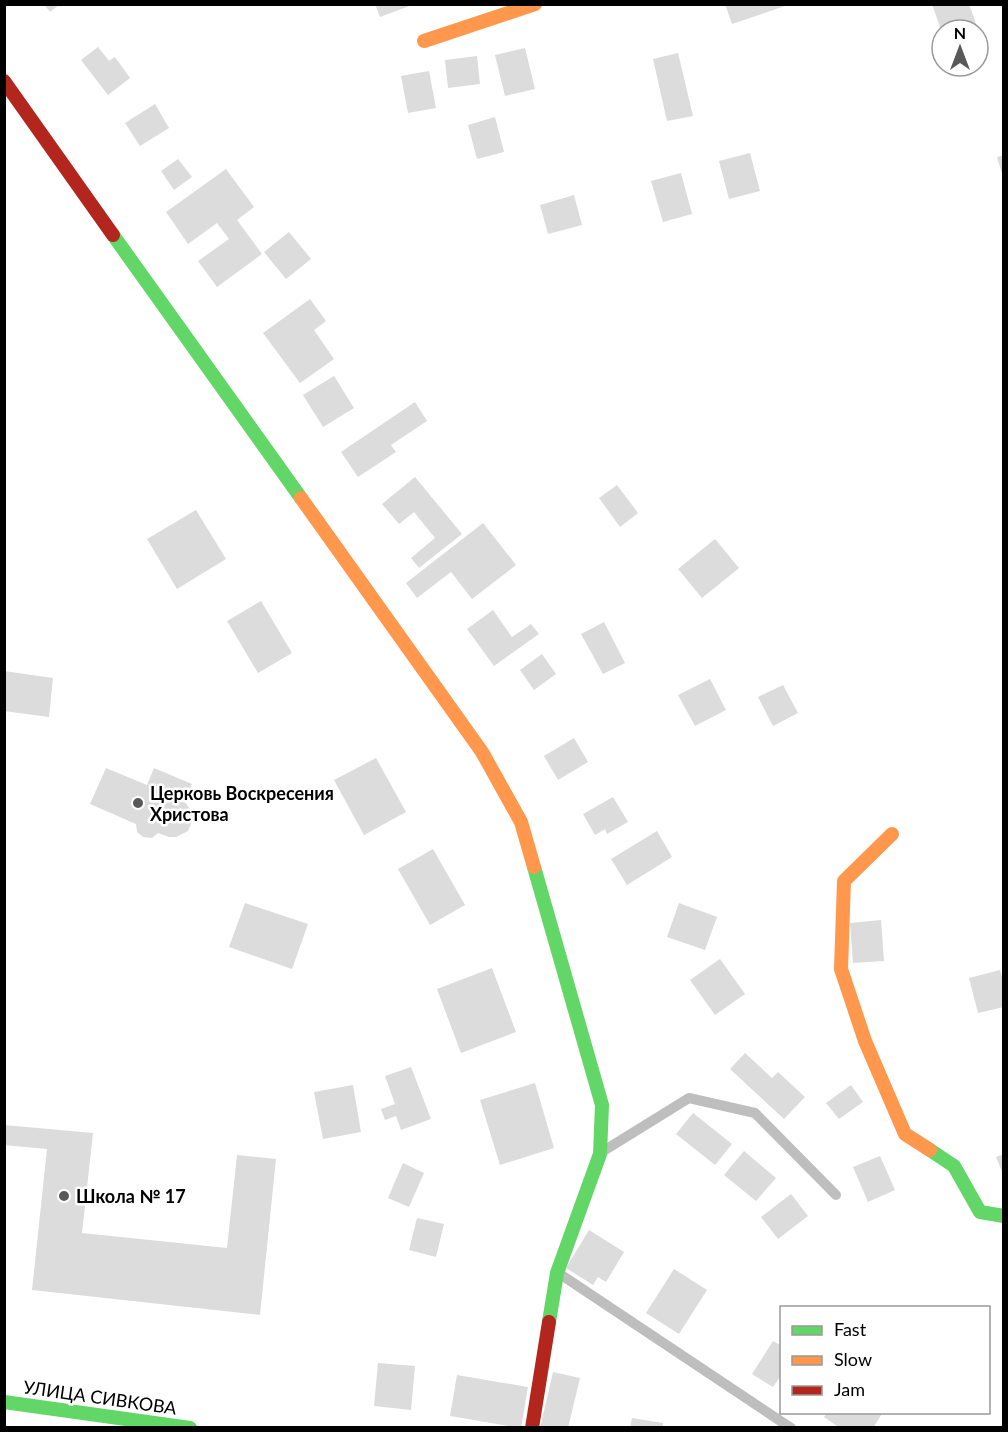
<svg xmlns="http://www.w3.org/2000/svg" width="1008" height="1432" viewBox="0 0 1008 1432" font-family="Lato,sans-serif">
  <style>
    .building { fill: #dcdcdc }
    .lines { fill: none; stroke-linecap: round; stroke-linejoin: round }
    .lane { stroke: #bebebe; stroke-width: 10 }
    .fast { stroke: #63d668; stroke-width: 14 }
    .slow { stroke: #ff974d; stroke-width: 14 }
    .jam { stroke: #b3261e; stroke-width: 14 }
    .poi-dot { fill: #595959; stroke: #fff; stroke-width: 2 }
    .labels { text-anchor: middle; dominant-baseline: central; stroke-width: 5; stroke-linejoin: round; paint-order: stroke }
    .poi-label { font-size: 18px; font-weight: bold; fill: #000; stroke: #fff; text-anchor: start }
    .street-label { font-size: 18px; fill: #000; stroke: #fff }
  </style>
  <rect width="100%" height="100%" fill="#fff"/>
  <!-- building -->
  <g class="building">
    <path d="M44 4H60L50 12Z"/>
    <path d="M375 4H412V5L380 17Z"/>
    <path d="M725 4H788V5L732 24Z"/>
    <path d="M932 4H969L976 24 957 30H941Z"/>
    <path d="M98 47 109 61 115 57 130 78 108 95 81 60Z"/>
    <path d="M525 48 535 89 505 96 495 55Z"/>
    <path d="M678 53 693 116 667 121 653 59Z"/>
    <path d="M477 56 480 84 448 88 445 60Z"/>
    <path d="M429 71 436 108 408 113 401 76Z"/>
    <path d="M155 104 169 128 140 146 125 123Z"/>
    <path d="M495 117 504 152 477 159 468 125Z"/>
    <path d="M750 153 760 191 729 199 719 161Z"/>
    <path d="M1004 155V177H1003L997 157Z"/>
    <path d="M178 159 192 177 174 190 161 171Z"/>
    <path d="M226 169 254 207 237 220 262 254 217 287 198 261 229 239 217 223 188 244 166 212Z"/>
    <path d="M681 173 692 214 663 222 651 181Z"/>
    <path d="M574 195 582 225 548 234 540 205Z"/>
    <path d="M289 232 311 259 286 279 264 252Z"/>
    <path d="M310 299 326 321 314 330 334 359 300 383 263 333Z"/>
    <path d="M334 376 354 408 323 427 303 395Z"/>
    <path d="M415 402 427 421 391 445 396 452 358 477 341 452Z"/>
    <path d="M415 477 462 534 419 568 411 558 435 538 414 512 399 524 382 504Z"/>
    <path d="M617 485 638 513 620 527 599 498Z"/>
    <path d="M196 510 226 559 177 589 147 539Z"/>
    <path d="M483 523 516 565 472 599 451 572 417 598 406 583Z"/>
    <path d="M715 539 739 568 702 598 678 569Z"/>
    <path d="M261 601 292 653 258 673 227 621Z"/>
    <path d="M493 610 512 637 531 624 539 634 494 666 467 629Z"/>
    <path d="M604 622 625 663 603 674 581 634Z"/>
    <path d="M542 654 556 674 534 690 520 670Z"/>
    <path d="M4 671 53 678 49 717 4 711Z"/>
    <path d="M710 679 726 710 695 726 678 695Z"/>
    <path d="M783 685 798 713 773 726 758 697Z"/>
    <path d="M574 738 588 762 558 780 544 756Z"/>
    <path d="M376 758 406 812 364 835 334 780Z"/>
    <path d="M106 768 147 785 154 768 192 784 184 801 192 812 193 819 188 831 176 837H169L158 833 152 838 143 837 137 832 136 824 90 804Z"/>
    <path d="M613 797 628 822 607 834 605 829 595 835 583 814Z"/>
    <path d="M657 831 672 857 627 885 611 859Z"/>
    <path d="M433 849 465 905 430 925 398 869Z"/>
    <path d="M245 903 308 924 292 969 229 947Z"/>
    <path d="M679 903 717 917 705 950 667 937Z"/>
    <path d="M881 920 884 961 853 963 850 923Z"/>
    <path d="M720 959 745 994 715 1015 690 980Z"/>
    <path d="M492 968 516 1032 461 1053 437 989Z"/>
    <path d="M1000 970 1004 983V1007L978 1013 969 978Z"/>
    <path d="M745 1053 772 1078 778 1072 805 1097 784 1119 730 1069Z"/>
    <path d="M411 1067 431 1119 401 1130 396 1116 385 1120 381 1109 395 1104 385 1076Z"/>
    <path d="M535 1083 554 1148 500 1165 480 1100Z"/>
    <path d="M353 1085 361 1132 323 1139 314 1092Z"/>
    <path d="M851 1085 863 1102 839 1119 826 1103Z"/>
    <path d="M693 1113 732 1144 715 1165 676 1134Z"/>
    <path d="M4 1125 93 1133 82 1233 227 1248 237 1155 276 1159 260 1315 32 1290 47 1149 4 1145Z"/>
    <path d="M744 1151 776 1178 756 1201 724 1175Z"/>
    <path d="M1004 1154V1174H1003L996 1157Z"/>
    <path d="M880 1156 895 1190 868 1202 853 1167Z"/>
    <path d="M403 1163 424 1173 409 1207 388 1198Z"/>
    <path d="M791 1194 808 1216 778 1239 761 1217Z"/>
    <path d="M417 1218 444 1224 436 1257 409 1250Z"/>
    <path d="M589 1230 624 1252 606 1282 598 1277 593 1285 566 1268Z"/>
    <path d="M674 1269 707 1290 679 1334 646 1313Z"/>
    <path d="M773 1341 782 1346V1374L773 1387 752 1374Z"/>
    <path d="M378 1363 415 1366 411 1410 374 1406Z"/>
    <path d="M553 1372 580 1378 568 1428H540Z"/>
    <path d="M457 1375 528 1387 521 1428 450 1416Z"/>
    <path d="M828 1412H883L873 1428H840L824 1417Z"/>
    <path d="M632 1418 663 1423V1428H630Z"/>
  </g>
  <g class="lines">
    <!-- lane -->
    <g class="lane">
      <path d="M605 1150 689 1098 755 1113 836 1195"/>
      <path d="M560 1274 791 1428"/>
    </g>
    <!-- fast -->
    <g class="fast">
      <path d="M113 235 301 498"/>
      <path d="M534 867 602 1105 600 1154 557 1273 549 1322"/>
      <path d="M930 1150 954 1166 980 1212 1004 1216"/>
      <path d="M4 1402 190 1428"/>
    </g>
    <!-- slow -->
    <g class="slow">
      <path d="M424 41 535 4"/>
      <path d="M301 498 482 752 521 822 534 867"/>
      <path d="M892 834 844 881 841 969 865 1041 905 1134 930 1150"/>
    </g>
    <!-- jam -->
    <g class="jam">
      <path d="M4 81 113 235"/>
      <path d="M532 1428 549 1322"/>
    </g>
  </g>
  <!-- markers -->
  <g class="poi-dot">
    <circle cx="138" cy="803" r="6"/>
    <circle cx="64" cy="1196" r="6"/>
  </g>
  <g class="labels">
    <!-- poi labels -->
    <g class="poi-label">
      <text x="150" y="793">Церковь Воскресения<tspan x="150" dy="21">Христова</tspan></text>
      <text x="76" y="1196">Школа № 17</text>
    </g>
    <!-- street labels -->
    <g class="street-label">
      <text transform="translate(100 1397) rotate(8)">УЛИЦА СИВКОВА</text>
    </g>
  </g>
  <!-- border -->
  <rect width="1008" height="1432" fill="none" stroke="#000000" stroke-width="12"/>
  <!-- legend -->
  <rect x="780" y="1306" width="210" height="108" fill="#ffffff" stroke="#999999" stroke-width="1.5"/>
  <rect x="792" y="1326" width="30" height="9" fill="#63d668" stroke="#999999" stroke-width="1.5"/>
  <text x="834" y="1336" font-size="18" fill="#000000">Fast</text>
  <rect x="792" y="1356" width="30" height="9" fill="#ff974d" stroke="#999999" stroke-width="1.5"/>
  <text x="834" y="1366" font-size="18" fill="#000000">Slow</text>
  <rect x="792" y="1386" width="30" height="9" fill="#b3261e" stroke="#999999" stroke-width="1.5"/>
  <text x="834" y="1396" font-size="18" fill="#000000">Jam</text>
  <!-- north arrow -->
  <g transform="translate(960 48)"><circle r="28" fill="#ffffff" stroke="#999999" stroke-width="1.5"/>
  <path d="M0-4.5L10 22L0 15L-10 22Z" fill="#595959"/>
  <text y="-9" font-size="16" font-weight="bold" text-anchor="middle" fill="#000000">N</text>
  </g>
</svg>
